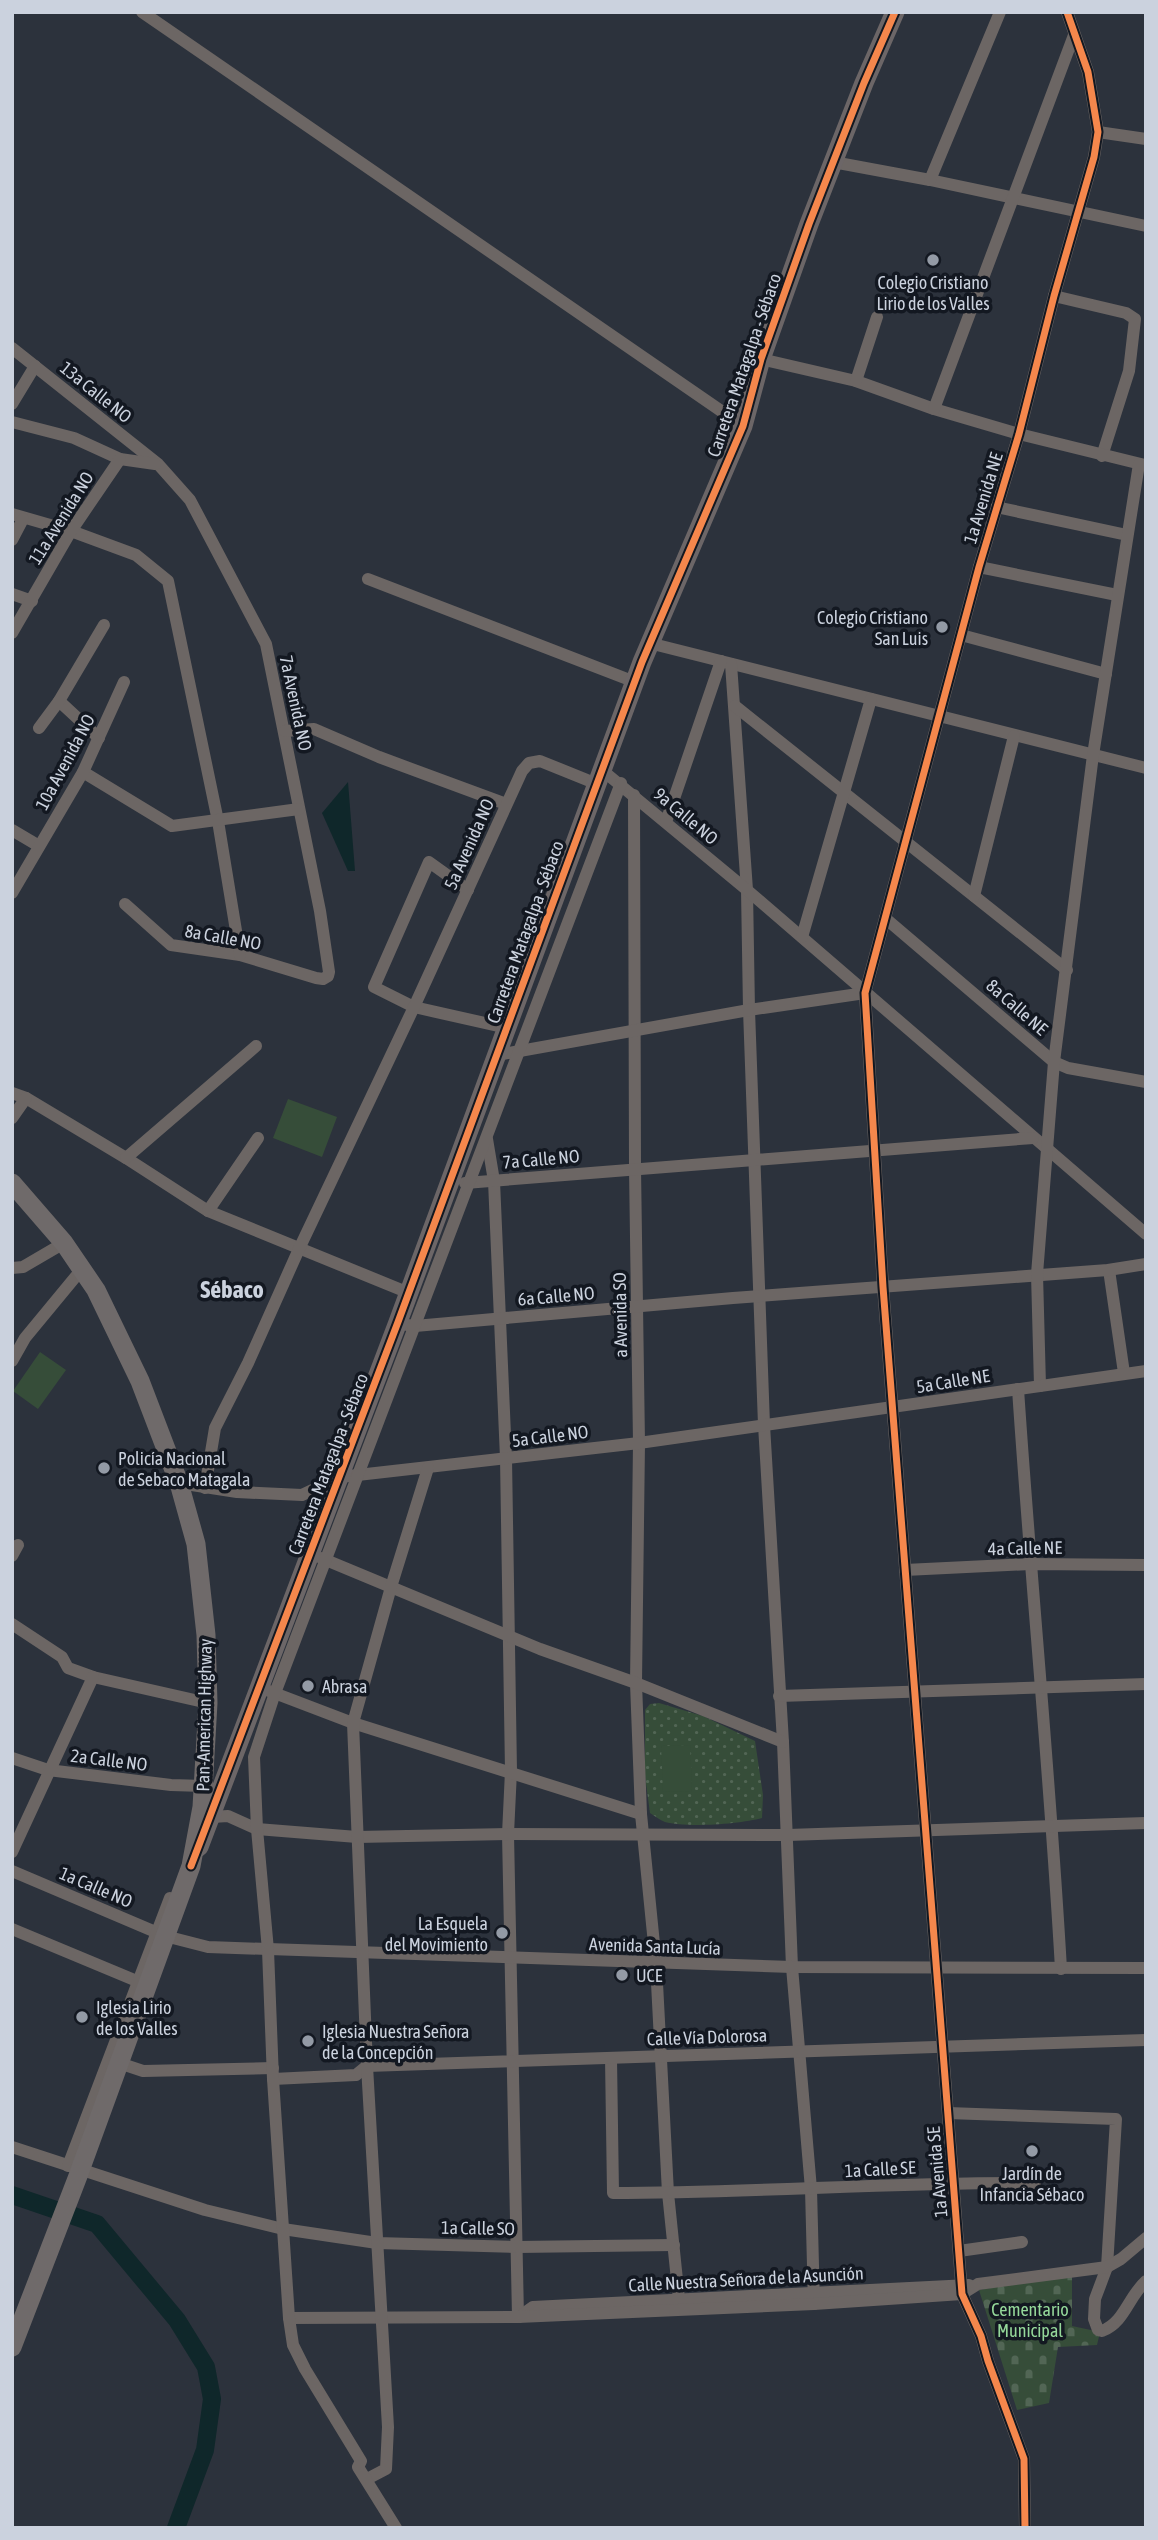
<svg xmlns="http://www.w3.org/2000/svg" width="1158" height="2540" viewBox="0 0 1158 2540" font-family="'Asap Condensed',sans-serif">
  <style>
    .cemetery { fill: url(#cemetery-stones) }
    .park { fill: url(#park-dots) }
    .pitch { fill: #364d39 }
    .water { fill: #0f272a }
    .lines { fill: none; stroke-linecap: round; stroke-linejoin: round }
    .river { stroke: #0f272a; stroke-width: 18 }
    .minor { stroke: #6c6664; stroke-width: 12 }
    .primary { stroke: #6c6667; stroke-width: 19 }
    .trunk { stroke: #6f6a6a; stroke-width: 19 }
    .cycleway-casing { stroke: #131821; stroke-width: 11 }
    .cycleway { stroke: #f5874c; stroke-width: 7 }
    .poi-dot { fill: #939aa5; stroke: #131821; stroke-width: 2.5 }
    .labels { text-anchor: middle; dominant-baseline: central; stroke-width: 7; stroke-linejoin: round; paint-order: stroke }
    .poi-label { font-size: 18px; fill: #cbd2de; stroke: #131821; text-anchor: start }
    .street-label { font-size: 18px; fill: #cbd2de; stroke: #131821 }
    .park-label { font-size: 18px; fill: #95d89a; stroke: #131821 }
    .district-label { font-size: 24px; font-weight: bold; fill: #cbd2de; stroke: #131821 }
  </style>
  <defs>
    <pattern id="cemetery-stones" width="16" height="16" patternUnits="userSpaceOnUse" patternTransform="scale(1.75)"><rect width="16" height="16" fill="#364d39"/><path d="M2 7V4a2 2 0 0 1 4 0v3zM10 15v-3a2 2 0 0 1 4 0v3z" fill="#526655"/></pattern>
    <pattern id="park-dots" width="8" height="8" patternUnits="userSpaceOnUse" patternTransform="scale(1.75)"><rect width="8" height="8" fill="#364d39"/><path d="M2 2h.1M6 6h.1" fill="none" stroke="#526655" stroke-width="1.8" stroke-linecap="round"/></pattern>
  </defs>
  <rect width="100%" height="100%" fill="#2c323c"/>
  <!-- cemetery -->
  <path class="cemetery" d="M1072 2274V2326L1100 2332 1097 2345 1058 2347 1049 2403 1017 2410 979 2290Z"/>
  <!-- park -->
  <path class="park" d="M659 1703 703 1716 755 1741 763 1795 762 1818C740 1824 687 1828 665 1822 660 1820 655 1816 650 1813L645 1776V1710L650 1704Z"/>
  <!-- pitch -->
  <g class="pitch">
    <path d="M288 1099 337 1117 322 1157 273 1138Z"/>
    <path d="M40 1352 66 1370 38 1409 13 1391Z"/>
    <path d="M690 1745 692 1791 663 1792 661 1746Z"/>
  </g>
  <!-- water -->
  <path class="water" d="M348 782 355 871H348L322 813Z"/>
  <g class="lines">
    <!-- river -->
    <path class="river" d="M12 2195 97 2224 177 2320 206 2367 212 2399 205 2450 176 2528"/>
    <!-- minor -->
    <g class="minor">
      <path d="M142 12 743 426"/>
      <path d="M1098 132 1146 139"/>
      <path d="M833 162 930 180 1146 226"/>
      <path d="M930 180 1000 12"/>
      <path d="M1054 296 1126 313 1135 319 1129 371 1102 456"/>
      <path d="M12 348 158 464 190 500 266 644 320 911 329 972 328 976 323 979 316 978 240 955 171 945 125 904"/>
      <path d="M761 359 856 381 934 409 1019 434 1145 465"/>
      <path d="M856 381 877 317"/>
      <path d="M12 404 35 366"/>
      <path d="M934 409 1074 35"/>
      <path d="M12 422 74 438 120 459 155 464"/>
      <path d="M996 507 1127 535"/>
      <path d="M12 514 71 531 136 555 168 581 218 821 240 955"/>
      <path d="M12 540 23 519"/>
      <path d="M979 567 1117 595"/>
      <path d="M368 579 635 682"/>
      <path d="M12 594 32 601"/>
      <path d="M12 633 71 531 120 459"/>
      <path d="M961 635 1106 674"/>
      <path d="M649 643 1146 768"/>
      <path d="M731 664 747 890 749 1010 764 1425 783 1742 792 1967 811 2189 814 2304"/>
      <path d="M59 701 99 738"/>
      <path d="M735 706 1067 970"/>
      <path d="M39 728 59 701 104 625"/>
      <path d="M285 731 314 729 379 757 506 804"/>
      <path d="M602 770 747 890 1146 1234"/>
      <path d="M83 772 172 826 299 809"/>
      <path d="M634 795 635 1168 639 1443 636 1683 641 1814 656 1964 668 2193 680 2309"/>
      <path d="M666 822 721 661"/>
      <path d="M12 830 39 846"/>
      <path d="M468 890 429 862 374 987 414 1007 507 1028"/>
      <path d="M12 893 83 772 124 682"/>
      <path d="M974 896 1014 736"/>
      <path d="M885 918 1054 1062 1068 1068 1146 1082"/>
      <path d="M802 937 871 699"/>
      <path d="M497 1055 749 1010 865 993"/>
      <path d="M12 1093 26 1098 126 1158 208 1211 409 1293"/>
      <path d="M12 1118 26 1098"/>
      <path d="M487 1139 494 1181 506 1458 511 1771 508 1834 518 2317"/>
      <path d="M126 1158 256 1046"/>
      <path d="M465 1183 1033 1138"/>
      <path d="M208 1211 258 1138"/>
      <path d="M12 1268 23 1267 64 1243"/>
      <path d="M1109 1270 1124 1373"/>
      <path d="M407 1325 415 1326 733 1298 1108 1270 1146 1264"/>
      <path d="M12 1361 25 1338 82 1269"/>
      <path d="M1040 1386 1037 1274 1054 1062 1093 755 1139 464"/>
      <path d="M1018 1389C1031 1583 1050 1775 1061 1969"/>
      <path d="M179 1483 237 1492 302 1495 340 1477 639 1443 1146 1371"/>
      <path d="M205 1488 215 1428 248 1363 299 1249 414 1007 522 771 529 763 540 761 597 784"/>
      <path d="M12 1556 18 1545"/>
      <path d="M321 1558 540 1649 636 1683 783 1742"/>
      <path d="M905 1570 1030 1564 1146 1565"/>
      <path d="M12 1624 62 1657 68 1668 93 1677 208 1703"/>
      <path d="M269 1691 353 1723 641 1814"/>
      <path d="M779 1696 1146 1684"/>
      <path d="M12 1758 48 1770 171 1785 204 1786"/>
      <path d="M212 1817 228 1816 257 1829 357 1837 508 1834 788 1835 1146 1823"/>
      <path d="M12 1852 93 1677"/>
      <path d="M12 1871 165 1936 208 1947 792 1967 1146 1968"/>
      <path d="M12 1929 144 1984"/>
      <path d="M611 2058 613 2193C753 2193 894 2182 1035 2183"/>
      <path d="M119 2063 143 2071 273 2068"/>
      <path d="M273 2079 356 2075 367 2066 1146 2040"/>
      <path d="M948 2113 1116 2119 1107 2267 1095 2299 1094 2319 1098 2330 1102 2331C1125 2322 1128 2297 1146 2281"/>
      <path d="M12 2147 205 2210 283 2229 377 2243 517 2247 674 2245"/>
      <path d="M68 2166 170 1898"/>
      <path d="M959 2251 1022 2242"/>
      <path d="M519 2317 533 2307 969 2285"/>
      <path d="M289 2318 518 2317 814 2304 962 2294 978 2284 1107 2267 1121 2259 1146 2238"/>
      <path d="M367 2479 386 2469 388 2427 367 2066 353 1723 391 1587 428 1468"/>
      <path d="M396 2528 358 2467 361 2461 305 2369 293 2345 289 2318 273 2079 268 1950 257 1829 254 1757 275 1693 621 783"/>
      <path d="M1025 2528 1024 2459 988 2361 981 2336 962 2294 883 1287 865 993 979 567 1019 434 1054 296 1094 157 1098 132 1088 72 1067 12"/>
    </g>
    <!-- primary -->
    <path class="primary" d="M199 1847 398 1322 642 662 743 426 761 359 809 224 864 83 895 12"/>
    <!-- trunk -->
    <path class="trunk" d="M12 1183 64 1243 96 1290 140 1381 179 1483 196 1544 206 1635 208 1703 202 1807 191 1866 78 2176 12 2347"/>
    <!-- cycleway casing -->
    <g class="cycleway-casing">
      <g id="cycleway">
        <path d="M191 1866 398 1322 642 662 743 426 761 359 809 224 864 83 895 12"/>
        <path d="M1025 2528 1024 2459 988 2361 981 2336 962 2294 883 1287 865 993 979 567 1019 434 1054 296 1094 157 1098 132 1088 72 1067 12"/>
      </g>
    </g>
    <!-- cycleway -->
    <use href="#cycleway" class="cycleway"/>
  </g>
  <!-- markers -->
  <g class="poi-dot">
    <circle cx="933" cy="260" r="7"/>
    <circle cx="942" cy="627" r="7"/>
    <circle cx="104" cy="1468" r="7"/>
    <circle cx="308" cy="1686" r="7"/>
    <circle cx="502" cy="1933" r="7"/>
    <circle cx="622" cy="1975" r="7"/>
    <circle cx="82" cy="2017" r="7"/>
    <circle cx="308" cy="2041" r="7"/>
    <circle cx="1032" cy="2151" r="7"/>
  </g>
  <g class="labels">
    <!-- poi labels -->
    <g class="poi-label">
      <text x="933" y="282" text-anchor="middle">Colegio Cristiano<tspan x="933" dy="21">Lirio de los Valles</tspan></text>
      <text x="928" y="617" text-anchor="end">Colegio Cristiano<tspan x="928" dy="21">San Luis</tspan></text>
      <text x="118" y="1458">Policía Nacional<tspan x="118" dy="21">de Sebaco Matagala</tspan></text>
      <text x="322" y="1686">Abrasa</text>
      <text x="488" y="1923" text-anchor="end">La Esquela<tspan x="488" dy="21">del Movimiento</tspan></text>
      <text x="636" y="1975">UCE</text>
      <text x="96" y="2007">Iglesia Lirio<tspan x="96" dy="21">de los Valles</tspan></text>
      <text x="322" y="2031">Iglesia Nuestra Señora<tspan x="322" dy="21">de la Concepción</tspan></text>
      <text x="1032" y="2173" text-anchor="middle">Jardín de<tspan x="1032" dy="21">Infancia Sébaco</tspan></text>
    </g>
    <!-- street labels -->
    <g class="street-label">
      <text transform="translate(744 365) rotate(-71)">Carretera Matagalpa - Sébaco</text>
      <text transform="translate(96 392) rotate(39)">13a Calle NO</text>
      <text transform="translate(983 498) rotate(-73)">1a Avenida NE</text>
      <text transform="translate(61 518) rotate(-58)">11a Avenida NO</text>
      <text transform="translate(296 703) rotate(78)">7a Avenida NO</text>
      <text transform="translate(65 762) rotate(-62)">10a Avenida NO</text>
      <text transform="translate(686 816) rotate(40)">9a Calle NO</text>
      <text transform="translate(469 844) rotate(-66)">5a Avenida NO</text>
      <text transform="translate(525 932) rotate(-70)">Carretera Matagalpa - Sébaco</text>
      <text transform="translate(223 937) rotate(10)">8a Calle NO</text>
      <text transform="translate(1017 1007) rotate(41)">8a Calle NE</text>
      <text transform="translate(541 1159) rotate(-5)">7a Calle NO</text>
      <text transform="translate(556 1296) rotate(-5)">6a Calle NO</text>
      <text transform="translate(620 1315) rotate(-91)">a Avenida SO</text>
      <text transform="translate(953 1381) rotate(-9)">5a Calle NE</text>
      <text transform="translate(550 1436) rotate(-7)">5a Calle NO</text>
      <text transform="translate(328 1464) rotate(-69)">Carretera Matagalpa - Sébaco</text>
      <text transform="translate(1025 1548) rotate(-1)">4a Calle NE</text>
      <text transform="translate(204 1715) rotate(-89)">Pan-American Highway</text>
      <text transform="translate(109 1760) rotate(7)">2a Calle NO</text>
      <text transform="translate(96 1887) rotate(23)">1a Calle NO</text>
      <text transform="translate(655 1946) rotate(2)">Avenida Santa Lucía</text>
      <text transform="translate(707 2037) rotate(-2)">Calle Vía Dolorosa</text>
      <text transform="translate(880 2169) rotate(-3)">1a Calle SE</text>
      <text transform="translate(937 2172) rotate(-95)">1a Avenida SE</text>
      <text transform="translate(478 2228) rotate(1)">1a Calle SO</text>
      <text transform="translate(746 2279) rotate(-3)">Calle Nuestra Señora de la Asunción</text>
    </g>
    <!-- park labels -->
    <g class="park-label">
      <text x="1030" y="2309">Cementario<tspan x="1030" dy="21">Municipal</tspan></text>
    </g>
    <!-- district labels -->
    <g class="district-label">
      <text x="232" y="1289">Sébaco</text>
    </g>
  </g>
  <!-- border -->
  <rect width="1158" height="2540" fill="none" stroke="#cbd2de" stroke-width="28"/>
</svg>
